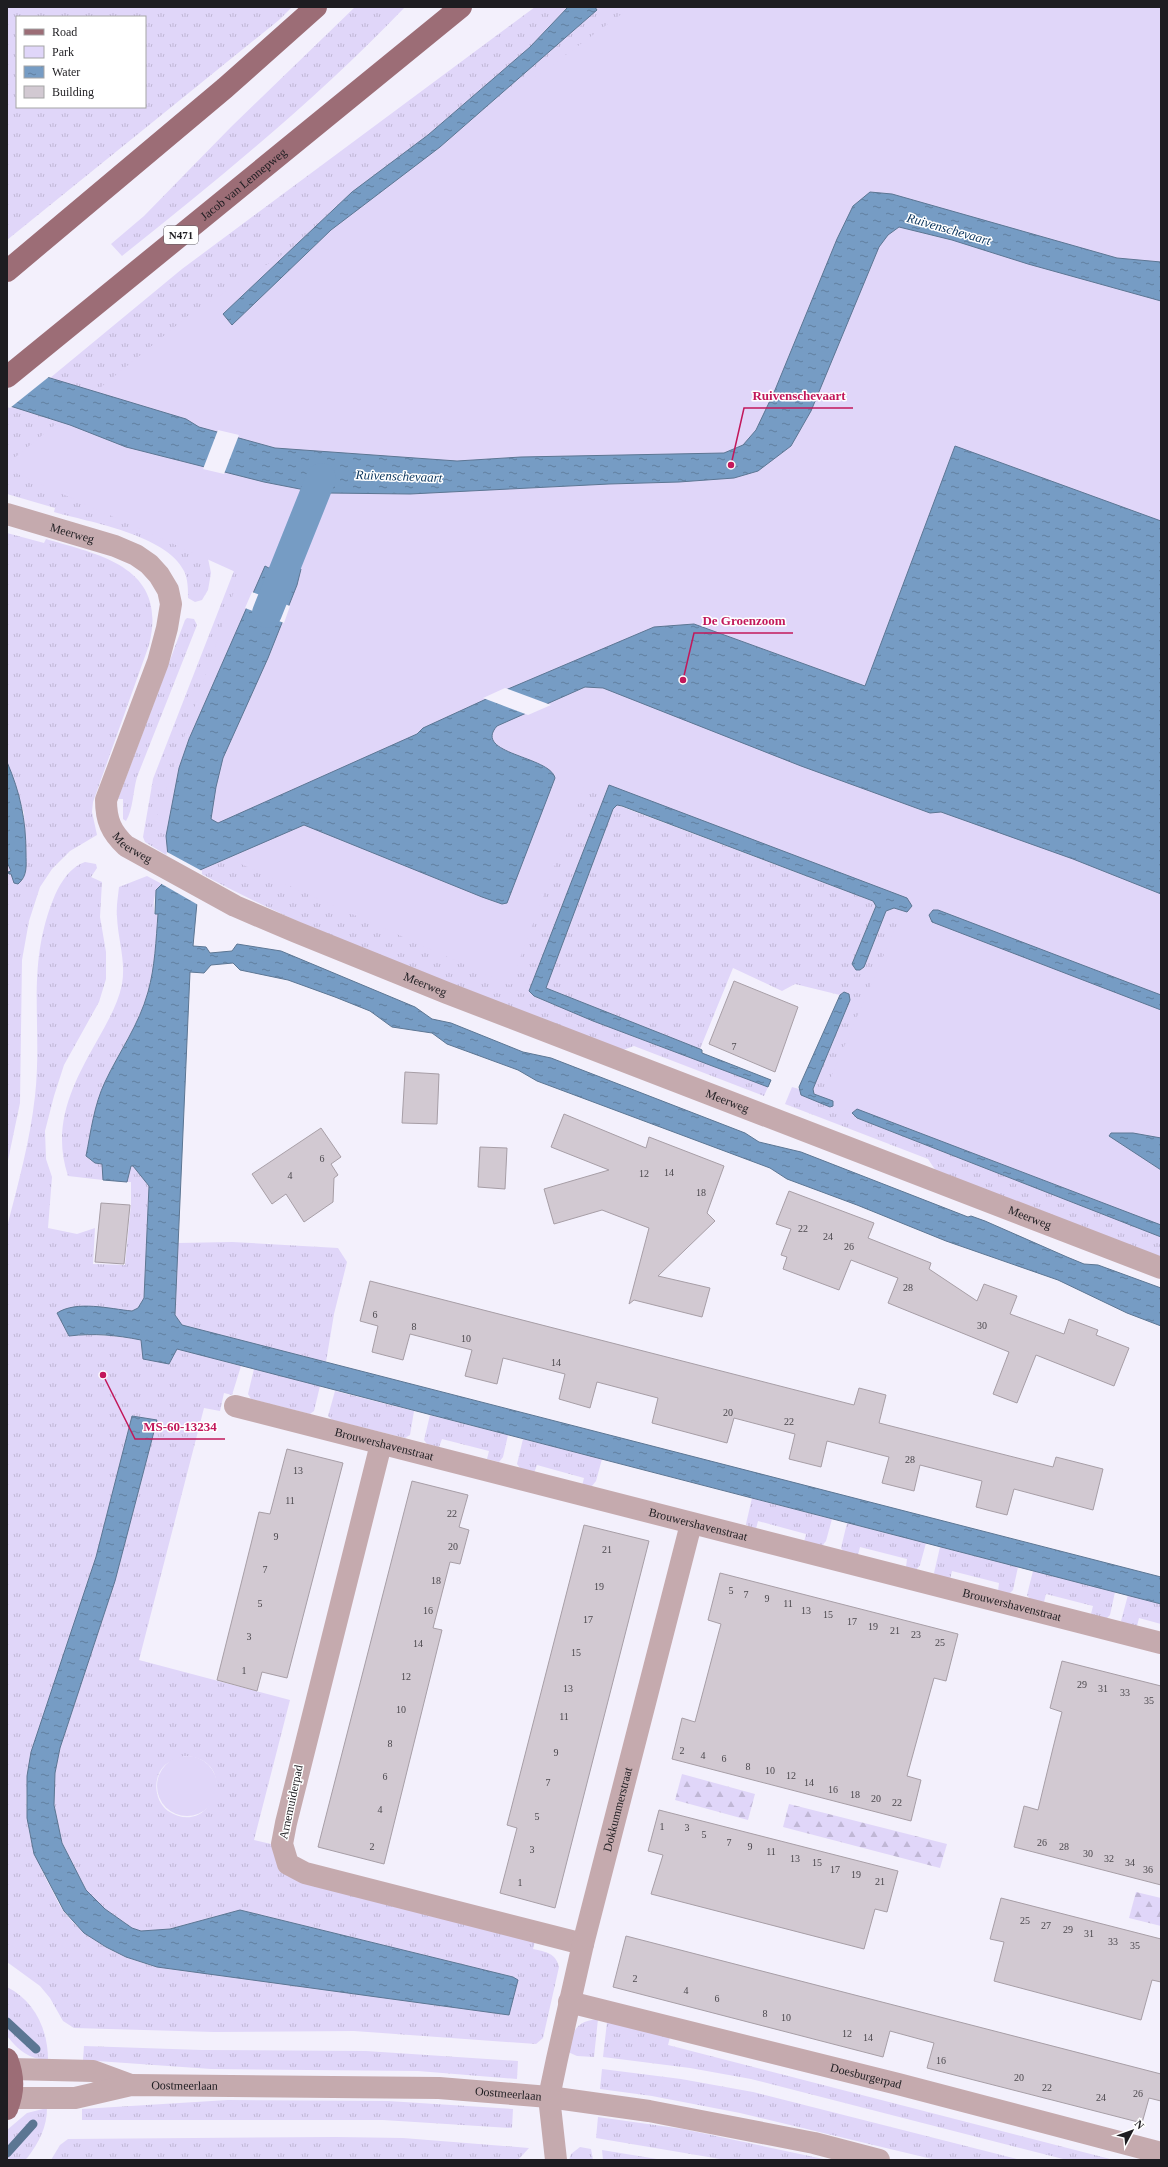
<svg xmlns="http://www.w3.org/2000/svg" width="1168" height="2167" viewBox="0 0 1168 2167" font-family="'Times New Roman',serif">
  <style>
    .grass { fill: url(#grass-tufts); fill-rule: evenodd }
    .forest { fill: url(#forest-firs) }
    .park { fill: #e0d6f9 }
    .water { fill: url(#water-ripples); stroke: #5c7693 }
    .pier { fill: #f3f0fc }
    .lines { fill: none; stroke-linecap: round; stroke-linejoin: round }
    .stream { stroke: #5c7693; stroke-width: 9 }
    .canal { stroke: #769cc4; stroke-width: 30 }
    .building { fill: #d2c9d2; stroke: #a79ea6 }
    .minor { stroke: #c5aaae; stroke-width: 22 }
    .major { stroke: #9c6d76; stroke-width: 22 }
    .labels { text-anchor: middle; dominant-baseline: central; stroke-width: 3; stroke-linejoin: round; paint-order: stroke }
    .number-label { font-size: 10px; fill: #4b484d }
    .shield { fill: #fff; stroke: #626164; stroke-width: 1 }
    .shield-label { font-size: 11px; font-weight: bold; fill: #1e1d21 }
    .street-label { font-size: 12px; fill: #1e1d21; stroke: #fff }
    .water-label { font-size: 13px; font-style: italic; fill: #0f3960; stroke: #fff }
    .leader { fill: none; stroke: #c2185b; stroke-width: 1.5 }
    .callout-dot { fill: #c2185b; stroke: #fff; stroke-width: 1.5 }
    .callout-label { font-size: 13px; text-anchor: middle; font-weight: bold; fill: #c2185b; stroke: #fff; stroke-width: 3; stroke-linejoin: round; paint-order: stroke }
  </style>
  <defs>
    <pattern id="grass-tufts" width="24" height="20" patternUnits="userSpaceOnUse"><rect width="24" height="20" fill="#e0d6f9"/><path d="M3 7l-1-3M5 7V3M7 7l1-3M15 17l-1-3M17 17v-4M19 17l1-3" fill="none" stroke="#c0b7d5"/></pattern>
    <pattern id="forest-firs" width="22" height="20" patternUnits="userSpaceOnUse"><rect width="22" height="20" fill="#e0d6f9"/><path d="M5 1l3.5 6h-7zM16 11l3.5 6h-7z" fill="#c0b7d5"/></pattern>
    <pattern id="water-ripples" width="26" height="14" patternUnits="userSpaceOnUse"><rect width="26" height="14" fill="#769cc4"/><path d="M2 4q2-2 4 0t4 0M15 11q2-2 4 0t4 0" fill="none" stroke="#607f9f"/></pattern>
  </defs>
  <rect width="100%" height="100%" fill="#f3f0fc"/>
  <!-- grass -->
  <g class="grass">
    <path d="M7 7H292L279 20 7 240ZM17 17H145V107H17Z"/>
    <path d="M355 7H405C318 98 220 178 122 256L111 244 144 216 231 127Z"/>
    <path d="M535 7H568L530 47 428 135 352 192 223 314 440 147 597 10 595 7H966L135 405 50 378 182 269Z"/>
    <path d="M7 405 70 425 205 544 211 573 208 590 202 600 195 602 188 598C188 589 188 579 184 571 167 535 89 522 54 512L55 508 7 494Z"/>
    <path d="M260 504 169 852 168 856 145 842 143 837 153 779Z"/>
    <path d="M7 533 44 543 46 539 49 540C106 556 168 570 149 645L93 802 92 812 97 835 70 851 52 869 40 887 29 921 22 960 20 1103 7 1165V862L11 871 9 874H11L22 881 26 872 24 813 7 762Z"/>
    <path d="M187 618 194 619 197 625 137 777C133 791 133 810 126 821L123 819V799H118L185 620Z"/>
    <path d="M528 713 542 721 736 793 1161 956V995L938 910H933L929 915 932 922 1161 1010V1138L1133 1133H1111L1108 1135 1147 1163 1161 1170V1225L857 1109 852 1113 857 1118 1161 1237V1258L936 1171 928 1159 785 1104 792 1087 799 1089 804 1096 830 1107 833 1106V1101L814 1094 813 1089 850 1000V996L847 993 840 995 795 984 782 991 733 968 700 1049 546 988 613 809 617 805 873 901 876 905 852 964 856 970H860L864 967 886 911 894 908 904 911 909 910 912 906 907 898 609 786 529 991 534 996 593 1021 768 1087 764 1096 634 1046 623 1050C481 995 334 946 200 873V870L304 825 482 897 502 904 507 903 555 778C551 757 502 759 491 738L493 730 497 726Z"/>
    <path d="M85 862 96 864 97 868 91 877 102 882 100 917 106 952V979L99 1002 64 1065 54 1096 45 1131 46 1159 52 1177 48 1228 77 1234 95 1228 93 1264 125 1265 131 1204V1182H127L131 1166H133L149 1186 144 1298 138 1308 132 1311C112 1309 73 1301 57 1313L69 1336C128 1330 185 1351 241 1366L232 1395 224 1393 220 1411 204 1408 139 1660 290 1700 254 1840 275 1845 280 1861 535 1941 533 1949C546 1952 556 1953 559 1967L543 2038 536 2044 354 2031 214 2032 74 2028 63 2021 50 1998 40 1986 7 1962V1227C18 1184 30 1141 35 1096 43 1024 25 966 55 895 61 882 70 867 85 862ZM132 1416 157 1420 115 1581 60 1748 55 1773 54 1805 62 1843 86 1890 105 1909 132 1928 141 1931 170 1929 240 1910 513 1977 157 1967C122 1958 87 1941 64 1912 59 1905 55 1896 51 1888 24 1840 23 1806 31 1752L96 1557ZM185 1756C242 1759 212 1840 168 1811 154 1801 152 1777 165 1765 170 1761 179 1758 185 1756Z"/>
    <path d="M147 876 162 884C154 892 152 904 155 914H158C156 940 155 966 148 992 139 1026 117 1053 104 1085 94 1108 91 1132 86 1156L90 1160 102 1164 103 1180 68 1176C51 1125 73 1083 98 1039 108 1021 118 1004 122 984 126 961 118 940 117 917 116 907 118 897 119 887Z"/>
    <path d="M232 1242 338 1248 347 1262 334 1314 326 1362 181 1325 175 1315 178 1243Z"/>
    <path d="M254 1369 320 1386 314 1411 310 1414 251 1399 248 1394Z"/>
    <path d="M335 1391 414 1411 410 1435 405 1438 332 1420 328 1416Z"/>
    <path d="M430 1415 508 1435 503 1457 499 1462 487 1459 489 1451 442 1439 439 1447 427 1444 424 1440Z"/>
    <path d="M523 1439 602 1459 596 1481 592 1486H582L584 1478 537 1465 534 1473 520 1468 517 1464Z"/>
    <path d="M752 1498 832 1519 826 1541 822 1546 804 1542 806 1534 758 1521 756 1529 750 1528 746 1524Z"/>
    <path d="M847 1523 926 1543 920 1565 916 1570 906 1567 907 1559 860 1547 858 1555 844 1552 841 1548Z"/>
    <path d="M940 1547 1018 1567 1013 1590 1009 1594 998 1591 999 1583 952 1571 950 1579 937 1576 934 1573Z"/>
    <path d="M1033 1571 1115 1592 1110 1615 1106 1619 1091 1614 1093 1606 1046 1594 1044 1602 1030 1599 1027 1595Z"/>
    <path d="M1128 1595 1161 1604V1624L1139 1618 1137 1626 1124 1624 1121 1621Z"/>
    <path d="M7 1987C35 2001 48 2030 48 2060 29 2059 19 2051 7 2036Z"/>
    <path d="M598 2019 594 2057 577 2056 568 2052C572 2032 575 2021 598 2019Z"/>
    <path d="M607 2022 670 2037 668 2045 1114 2160H1067L751 2079 690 2068 603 2057Z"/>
    <path d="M84 2046 202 2050 366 2051 518 2061 517 2079 418 2071 211 2069 83 2060Z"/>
    <path d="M602 2069 681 2079 753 2092 1021 2160H936L740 2113 652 2096 600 2089Z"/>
    <path d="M228 2100 388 2101 513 2109 512 2128 383 2120H82V2109Z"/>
    <path d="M47 2108C47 2127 39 2142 28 2157L25 2160H7V2130L27 2113Z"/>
    <path d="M598 2117 683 2129 828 2160H726L596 2138Z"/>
    <path d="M336 2137 403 2138 529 2148 518 2160H51L60 2145 68 2139Z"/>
    <path d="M580 2147 591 2149 593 2160H569L571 2154Z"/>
    <path d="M602 2150 663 2160H603Z"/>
  </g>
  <!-- forest -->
  <g class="forest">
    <path d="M682 1774 755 1794 748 1820 675 1800Z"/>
    <path d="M789 1804 947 1844 940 1868 783 1827Z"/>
    <path d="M1136 1892 1161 1898V1926L1129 1918Z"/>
  </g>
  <!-- park -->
  <g class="park">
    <path d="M631 7H1161V1231L821 1100 905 906 584 787 510 985 154 825 240 574 7 469V464L188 316 386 187Z"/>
    <circle cx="187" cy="1786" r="30"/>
  </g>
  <!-- water -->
  <g class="water">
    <path d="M568 7H595L597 10 440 147 331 230 232 325 223 314 352 192 428 135 530 47Z"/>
    <path d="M870 192 892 194 1117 258 1161 262V301L1028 264 952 240 899 227 888 235 879 247 811 411 791 446 758 471 734 478 679 482 609 484 410 494 328 493 317 521 296 512 305 490 264 482 126 447 70 425 7 405V365L186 419 199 427 275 448 457 461 521 457 724 453 743 445 756 430 775 390 837 239 853 206Z"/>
    <path d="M955 446 1161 521V894L1073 859 941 812 930 813 801 766 603 688 585 687 497 726C472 754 550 756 555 778L507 903 502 904 482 897 304 825 200 870 193 946 206 947 210 953 232 951 237 944 281 951 415 1007 432 1019 451 1023 523 1052 551 1058 745 1133 759 1142 801 1152 968 1217 971 1216 985 1221 1067 1257 1084 1264 1098 1265 1161 1288V1326L1127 1313 1058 1280 946 1241 857 1205 787 1179 770 1168 537 1081 518 1070 447 1044 432 1033 392 1027 370 1011 335 997 288 980 240 970 233 963 211 965 204 973 190 972 175 1315 182 1325 1161 1577V1604L177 1349 169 1364 143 1359 141 1340C116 1335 94 1333 69 1336L57 1313C77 1300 110 1309 132 1311L138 1308 144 1298 149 1186 133 1166H131L127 1182 103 1180 102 1164 95 1163 86 1156C91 1131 94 1105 105 1082 119 1052 139 1025 148 992 155 967 156 940 158 914H155L156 890 162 884 168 856 166 836 179 768 189 739 265 566 282 575 301 569 297 585 268 658 223 758 216 787 211 819 218 823 417 734 423 728 508 689 654 627 694 624 865 686Z"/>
    <path d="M7 762C20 792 26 820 26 853 26 865 28 876 18 884L14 883 11 874H9L8 872 11 871 7 862Z"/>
    <path d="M609 785 907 898 912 906 907 912 894 908 886 911 864 967 860 970H856L852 964 876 906 873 901 622 806 617 805 613 809 546 988 700 1049 702 1050V1053L771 1080 768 1087 593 1021 534 996 529 991Z"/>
    <path d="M933 910H938L1161 995V1010L932 922 929 915Z"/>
    <path d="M844 992 849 994 850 1000 813 1089 814 1094 833 1101V1106L830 1107 801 1095 799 1087 840 995Z"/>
    <path d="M857 1109 1161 1225V1237L857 1118 852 1113Z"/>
    <path d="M1111 1133H1133L1161 1138V1170L1109 1136Z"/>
    <path d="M132 1416 157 1420 115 1581 60 1748 55 1773 54 1805 62 1843 86 1890 105 1909 132 1928 141 1931 170 1929 240 1910 513 1977 518 1980 509 2015 157 1967 126 1957 106 1947 84 1933 64 1911 34 1854 27 1818V1776L31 1752 96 1557Z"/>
  </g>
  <!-- pier -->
  <g class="pier">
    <path d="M7 363 50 376 10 408 7 407Z"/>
    <path d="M218 430 239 435 224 474 203 469Z"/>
    <path d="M252 592 290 606 284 623 245 608Z"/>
    <path d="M505 688 551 705 528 715 483 698Z"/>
    <path d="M167 852 202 871 200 906 160 883Z"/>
  </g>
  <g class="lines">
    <!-- stream -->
    <g class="stream">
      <path d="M7 2022 36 2049"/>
      <path d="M7 2153 33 2124"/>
    </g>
    <!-- canal -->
    <path class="canal" d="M267 613 321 478"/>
  </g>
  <!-- building -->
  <g class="building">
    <path d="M734 981 798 1007 775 1072 709 1044Z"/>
    <path d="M405 1072 439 1074 437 1124 402 1123Z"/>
    <path d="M564 1114 646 1148 649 1137 724 1166 707 1213 715 1221 658 1276 710 1288 702 1317 634 1300 629 1304 649 1228 602 1210 554 1224 544 1189 609 1170 551 1147Z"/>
    <path d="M321 1128 341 1157 331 1164 338 1175 334 1178 333 1202 304 1222 286 1194 272 1204 252 1174Z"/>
    <path d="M480 1147 507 1148 505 1189 478 1187Z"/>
    <path d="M789 1191 874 1223 868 1238 931 1263 929 1269 977 1301 984 1284 1017 1296 1010 1314 1064 1334 1069 1319 1098 1330 1096 1335 1129 1348 1114 1386 1036 1355 1017 1403 993 1394 1009 1352 888 1303 898 1278 851 1260 839 1290 783 1269 787 1257 781 1255 791 1229 776 1224Z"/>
    <path d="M101 1203 130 1205 124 1264 95 1262Z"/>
    <path d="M370 1281 854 1405 859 1388 886 1395 879 1423 1053 1467 1056 1457 1103 1469 1093 1510 1014 1489 1007 1515 991 1511 976 1507 982 1481 920 1465 914 1491 882 1483 889 1457 827 1441 821 1467 789 1459 795 1434 734 1418 727 1443 652 1423 658 1398 597 1382 590 1408 559 1399 565 1374 503 1358 497 1384 465 1376 472 1350 410 1334 403 1360 372 1352 378 1326 360 1321Z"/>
    <path d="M287 1449 343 1463 287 1678 262 1672 257 1691 217 1680 259 1512 270 1514Z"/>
    <path d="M412 1481 468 1495 459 1527 469 1530 460 1564 450 1562 433 1628 442 1630 384 1864 318 1847Z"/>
    <path d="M584 1525 649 1541 555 1908 500 1893 517 1828 507 1825Z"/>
    <path d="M720 1573 958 1634 946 1681 934 1678 907 1776 921 1780 911 1821 672 1759 682 1718 695 1722 721 1624 708 1620Z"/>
    <path d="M1062 1661 1161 1686V1885L1014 1847 1024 1806 1038 1810 1053 1748 1062 1712 1050 1708Z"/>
    <path d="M659 1810 898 1871 887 1912 875 1909 864 1949 651 1894 663 1855 648 1851Z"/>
    <path d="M1001 1898 1161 1939V1982L1152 1980 1141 2020 994 1981 1004 1942 990 1939Z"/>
    <path d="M626 1936 1161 2074V2101L1149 2098 1142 2123 927 2068 934 2043 890 2031 883 2057 613 1987Z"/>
  </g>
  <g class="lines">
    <!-- minor -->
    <g class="minor">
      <path id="s1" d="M7 514 115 546 136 555 149 564 159 575 168 590 171 604 167 628 158 662 106 800C106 820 111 832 126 846L235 906 296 932 447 993 1161 1268"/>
      <path id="s2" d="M235 1406 1161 1643"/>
      <path d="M381 1444 286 1823 282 1844 288 1864 305 1873 583 1944"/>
      <path id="s3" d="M569 2002 898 2084 1161 2153"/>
      <path d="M11 2069 93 2071 131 2085"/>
      <path id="s4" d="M11 2098H75L131 2085 439 2088 549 2097 649 2111 814 2143 879 2160"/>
      <path id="s5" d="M556 2160 549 2097 557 2059 583 1944 691 1524"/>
    </g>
    <!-- major -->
    <g class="major">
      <path d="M7 271 225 88 316 7"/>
      <path id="s6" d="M7 377 461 7"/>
      <path d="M7 2059C14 2077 14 2091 7 2109"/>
    </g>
  </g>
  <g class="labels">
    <!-- number labels -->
    <g class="number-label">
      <text x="734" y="1046">7</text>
      <text x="322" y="1158">6</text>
      <text x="669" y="1172">14</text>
      <text x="644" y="1173">12</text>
      <text x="290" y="1175">4</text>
      <text x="701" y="1192">18</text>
      <text x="803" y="1228">22</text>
      <text x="828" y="1236">24</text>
      <text x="849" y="1246">26</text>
      <text x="908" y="1287">28</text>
      <text x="375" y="1314">6</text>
      <text x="982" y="1325">30</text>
      <text x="414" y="1326">8</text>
      <text x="466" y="1338">10</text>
      <text x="556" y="1362">14</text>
      <text x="728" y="1412">20</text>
      <text x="789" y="1421">22</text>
      <text x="910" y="1459">28</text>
      <text x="298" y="1470">13</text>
      <text x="290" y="1500">11</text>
      <text x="452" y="1513">22</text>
      <text x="276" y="1536">9</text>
      <text x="453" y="1546">20</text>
      <text x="607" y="1549">21</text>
      <text x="265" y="1569">7</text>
      <text x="436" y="1580">18</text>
      <text x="599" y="1586">19</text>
      <text x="731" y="1590">5</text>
      <text x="746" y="1594">7</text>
      <text x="767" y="1598">9</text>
      <text x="260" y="1603">5</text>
      <text x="788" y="1603">11</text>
      <text x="428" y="1610">16</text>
      <text x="806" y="1610">13</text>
      <text x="828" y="1614">15</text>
      <text x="588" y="1619">17</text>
      <text x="852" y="1621">17</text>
      <text x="873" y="1626">19</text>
      <text x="895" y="1630">21</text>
      <text x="916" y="1634">23</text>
      <text x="249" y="1636">3</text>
      <text x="940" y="1642">25</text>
      <text x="418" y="1643">14</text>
      <text x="576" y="1652">15</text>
      <text x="244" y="1670">1</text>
      <text x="406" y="1676">12</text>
      <text x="1082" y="1684">29</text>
      <text x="568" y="1688">13</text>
      <text x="1103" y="1688">31</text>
      <text x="1125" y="1692">33</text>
      <text x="1149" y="1700">35</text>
      <text x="401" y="1709">10</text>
      <text x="564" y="1716">11</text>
      <text x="390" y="1743">8</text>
      <text x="682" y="1750">2</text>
      <text x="556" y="1752">9</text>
      <text x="703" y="1755">4</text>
      <text x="724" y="1758">6</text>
      <text x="748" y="1766">8</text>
      <text x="770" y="1770">10</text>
      <text x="791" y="1775">12</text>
      <text x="385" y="1776">6</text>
      <text x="548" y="1782">7</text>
      <text x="809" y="1782">14</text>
      <text x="833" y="1789">16</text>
      <text x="855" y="1794">18</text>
      <text x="876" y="1798">20</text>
      <text x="897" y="1802">22</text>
      <text x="380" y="1809">4</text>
      <text x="537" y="1816">5</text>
      <text x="662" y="1826">1</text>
      <text x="687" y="1827">3</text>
      <text x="704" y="1834">5</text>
      <text x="729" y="1842">7</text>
      <text x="1042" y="1842">26</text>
      <text x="372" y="1846">2</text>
      <text x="750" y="1846">9</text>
      <text x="1064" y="1846">28</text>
      <text x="532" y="1849">3</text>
      <text x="771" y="1851">11</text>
      <text x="1088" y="1853">30</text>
      <text x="795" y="1858">13</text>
      <text x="1109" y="1858">32</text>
      <text x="817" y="1862">15</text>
      <text x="1130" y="1862">34</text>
      <text x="835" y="1869">17</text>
      <text x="1148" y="1869">36</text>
      <text x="856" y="1874">19</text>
      <text x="880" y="1881">21</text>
      <text x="520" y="1882">1</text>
      <text x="1025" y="1920">25</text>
      <text x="1046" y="1925">27</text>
      <text x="1068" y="1929">29</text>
      <text x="1089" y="1933">31</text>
      <text x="1113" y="1941">33</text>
      <text x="1135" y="1945">35</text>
      <text x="635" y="1978">2</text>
      <text x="686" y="1990">4</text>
      <text x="717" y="1998">6</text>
      <text x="765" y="2013">8</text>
      <text x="786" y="2017">10</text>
      <text x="847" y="2033">12</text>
      <text x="868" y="2037">14</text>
      <text x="941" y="2060">16</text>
      <text x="1019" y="2077">20</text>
      <text x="1047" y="2087">22</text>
      <text x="1138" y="2093">26</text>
      <text x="1101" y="2097">24</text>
    </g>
    <!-- shield labels -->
    <rect class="shield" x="164" y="226" width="34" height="18" rx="3"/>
    <g class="shield-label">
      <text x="181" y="235">N471</text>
    </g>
    <!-- street labels -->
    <g class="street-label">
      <text stroke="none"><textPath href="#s6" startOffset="305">Jacob van Lennepweg</textPath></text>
      <text stroke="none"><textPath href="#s1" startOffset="68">Meerweg</textPath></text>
      <text stroke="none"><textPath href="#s1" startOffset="463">Meerweg</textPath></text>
      <text stroke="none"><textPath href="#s1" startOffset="787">Meerweg</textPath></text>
      <text stroke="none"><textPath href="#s1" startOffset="1111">Meerweg</textPath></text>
      <text stroke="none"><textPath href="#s1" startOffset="1435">Meerweg</textPath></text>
      <text stroke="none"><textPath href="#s2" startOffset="154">Brouwershavenstraat</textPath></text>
      <text stroke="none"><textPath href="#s2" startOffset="478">Brouwershavenstraat</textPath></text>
      <text stroke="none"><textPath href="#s2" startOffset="802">Brouwershavenstraat</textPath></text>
      <text transform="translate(291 1802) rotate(-78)">Arnemuiderpad</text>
      <text stroke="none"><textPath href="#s5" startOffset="359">Dokkummerstraat</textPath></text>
      <text stroke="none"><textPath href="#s3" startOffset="306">Doesburgerpad</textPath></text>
      <text stroke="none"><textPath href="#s4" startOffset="175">Oostmeerlaan</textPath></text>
      <text stroke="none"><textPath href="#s4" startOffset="499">Oostmeerlaan</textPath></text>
    </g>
    <!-- water labels -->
    <g class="water-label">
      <text transform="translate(949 229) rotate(16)">Ruivenschevaart</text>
      <text transform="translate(399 476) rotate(2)">Ruivenschevaart</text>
    </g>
  </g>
  <!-- callouts -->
  <path class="leader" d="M731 465L744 408H853M683 680L694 633H793M103 1375L135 1439H225"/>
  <g class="callout-dot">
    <circle cx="731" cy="465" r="4"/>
    <circle cx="683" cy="680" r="4"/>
    <circle cx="103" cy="1375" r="4"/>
  </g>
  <g class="callout-label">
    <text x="799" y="400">Ruivenschevaart</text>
    <text x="744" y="625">De Groenzoom</text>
    <text x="180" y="1431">MS-60-13234</text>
  </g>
  <!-- border -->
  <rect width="1168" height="2167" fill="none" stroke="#1e1d21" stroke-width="16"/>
  <!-- legend -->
  <rect x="16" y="16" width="130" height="92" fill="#ffffff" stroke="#a5a5a6"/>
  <rect x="24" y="29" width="20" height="6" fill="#9c6d76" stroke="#a5a5a6"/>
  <text x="52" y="36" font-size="12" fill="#1e1d21">Road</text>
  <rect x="24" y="46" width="20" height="12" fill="#e0d6f9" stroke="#a5a5a6"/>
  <text x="52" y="56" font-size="12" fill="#1e1d21">Park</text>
  <rect x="24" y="66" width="20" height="12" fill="url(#water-ripples)" stroke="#a5a5a6"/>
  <text x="52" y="76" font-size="12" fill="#1e1d21">Water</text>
  <rect x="24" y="86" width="20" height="12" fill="#d2c9d2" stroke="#a5a5a6"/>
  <text x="52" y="96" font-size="12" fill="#1e1d21">Building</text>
  <!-- north arrow -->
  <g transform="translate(1132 2131) rotate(49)" stroke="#ffffff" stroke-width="3" paint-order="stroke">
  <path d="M0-3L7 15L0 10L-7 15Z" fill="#1e1d21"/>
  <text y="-6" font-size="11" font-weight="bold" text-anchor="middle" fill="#1e1d21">N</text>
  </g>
</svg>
